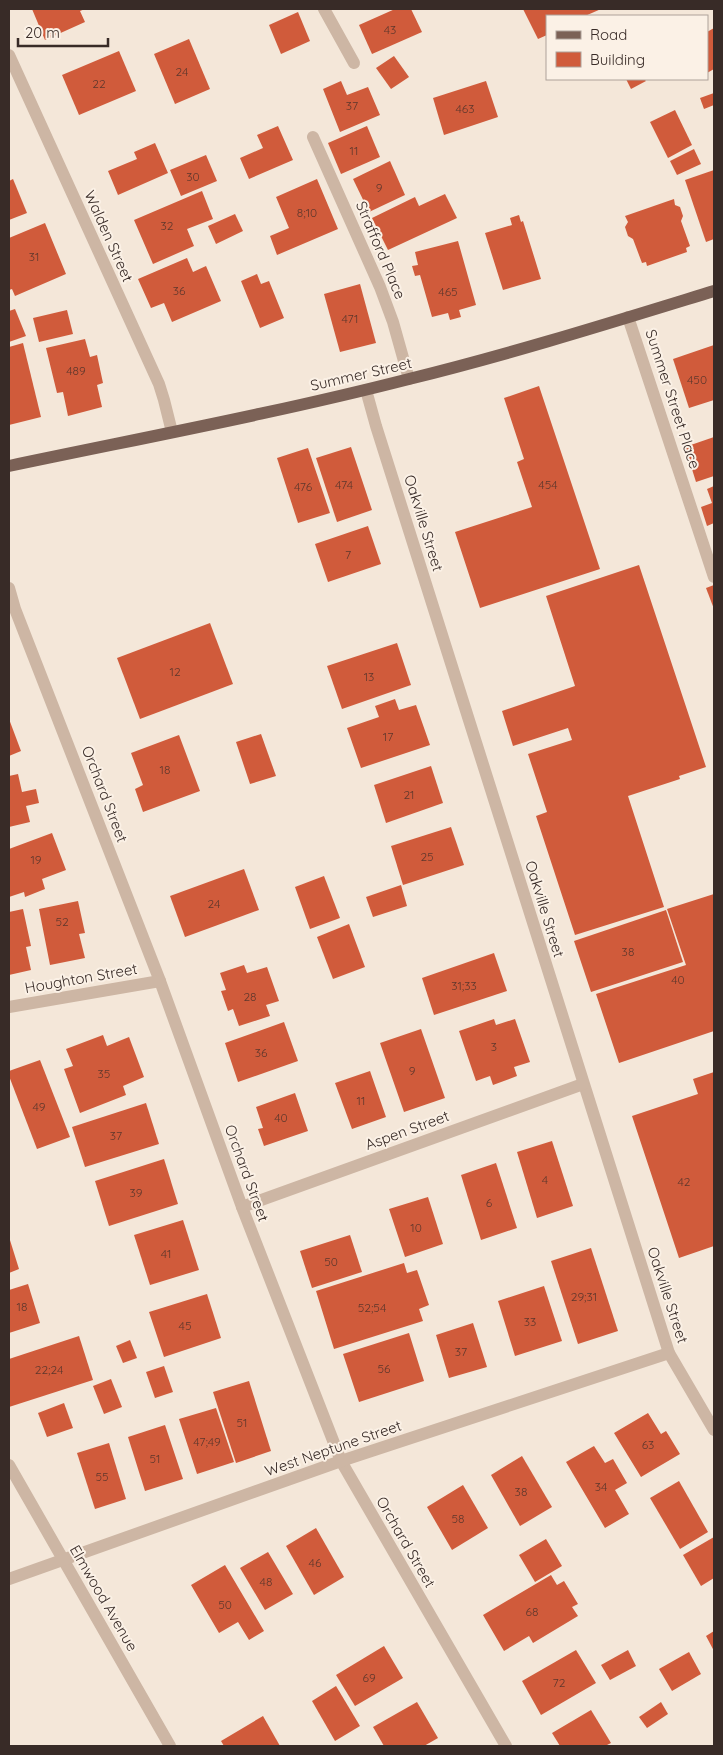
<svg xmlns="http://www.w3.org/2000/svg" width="723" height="1755" viewBox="0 0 723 1755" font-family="Quicksand,sans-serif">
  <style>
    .building { fill: #d05b3b }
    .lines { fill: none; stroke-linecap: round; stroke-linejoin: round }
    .minor { stroke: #cdb6a4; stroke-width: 12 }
    .major { stroke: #7b6156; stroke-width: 12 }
    .labels { text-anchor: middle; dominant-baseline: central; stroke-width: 4; stroke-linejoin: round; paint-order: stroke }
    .number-label { font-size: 12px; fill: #5e372c }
    .street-label { font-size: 15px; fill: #382b27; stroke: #fbf1e6 }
  </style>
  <rect width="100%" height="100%" fill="#f4e7d9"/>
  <!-- building -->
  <g class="building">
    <path d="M32 9H85L80 11 85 22 45 40Z"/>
    <path d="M395 9H411L422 32 372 54 359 25Z"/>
    <path d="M523 9H601L585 16H547V35L538 39Z"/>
    <path d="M298 12 310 41 281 54 269 25Z"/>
    <path d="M714 28V69L707 73V32Z"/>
    <path d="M189 39 210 89 175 104 154 54Z"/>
    <path d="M119 51 136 91 79 115 62 75Z"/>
    <path d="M394 56 409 77 391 89 376 68Z"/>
    <path d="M626 79H644L646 81 631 89Z"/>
    <path d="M341 81 347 95 368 87 380 115 340 132 323 89Z"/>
    <path d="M486 81 498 117 444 135 433 98Z"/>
    <path d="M714 93V105L704 109 700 98Z"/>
    <path d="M675 110 692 145 668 158 650 122Z"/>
    <path d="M278 126 293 160 249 179 240 158 263 148 257 135Z"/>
    <path d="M367 126 380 157 341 174 328 143Z"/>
    <path d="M155 143 168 173 118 195 108 171 137 159 134 152Z"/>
    <path d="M694 149 701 164 677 175 670 161Z"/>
    <path d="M206 155 217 181 181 196 170 170Z"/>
    <path d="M390 161 405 195 369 212 353 179Z"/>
    <path d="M714 170V239L706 242 685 180Z"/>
    <path d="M13 179 27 213 9 220V181Z"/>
    <path d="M317 179 338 229 277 255 270 236 289 228 276 197Z"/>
    <path d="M202 191 213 219 187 229 194 246 153 264 134 220Z"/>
    <path d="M445 194 457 218 388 250 372 218 415 197 419 206Z"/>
    <path d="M674 199 675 205 680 207 683 216 681 221 690 246 686 248 687 252 647 266 646 262 642 263 633 239 628 236 625 227 628 222 625 216Z"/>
    <path d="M235 214 243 231 216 244 208 226Z"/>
    <path d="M519 215 521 222 523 221 541 279 503 290 485 233 512 225 510 218Z"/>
    <path d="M45 223 66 274 15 296 12 289 9 290V238Z"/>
    <path d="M458 241 476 305 459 310 461 317 450 320 448 313 432 317 420 275 415 276 412 266 418 265 415 252Z"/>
    <path d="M187 258 193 272 206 266 221 301 172 322 164 303 151 308 138 279Z"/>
    <path d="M257 274 261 284 269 281 284 318 260 328 241 281Z"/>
    <path d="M360 284 376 343 340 352 324 294Z"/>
    <path d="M15 309 26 336 9 342V311Z"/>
    <path d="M67 310 73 334 39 342 33 318Z"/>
    <path d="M85 339 90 357 97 355 103 383 97 385 102 407 68 416 63 392 57 393 46 348Z"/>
    <path d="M23 343 41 417 9 425V347Z"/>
    <path d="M714 345V400L689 408 673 359Z"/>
    <path d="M539 386 600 569 480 608 455 532 532 507 517 462 524 459 504 398Z"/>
    <path d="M714 437V476L696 482 685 447Z"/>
    <path d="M351 447 372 510 337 522 316 458Z"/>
    <path d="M308 448 330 513 298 523 277 458Z"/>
    <path d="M714 486V523L707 526 701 507 712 503 707 489Z"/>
    <path d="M368 526 381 564 328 582 315 544Z"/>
    <path d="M639 565 706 767 679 776 680 779 628 796 664 907 575 935 536 816 547 812 528 754 572 740 568 728 513 746 502 711 575 686 546 596Z"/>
    <path d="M714 585V609L706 588Z"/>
    <path d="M210 623 233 684 140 719 117 658Z"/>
    <path d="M397 643 411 685 342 709 327 666Z"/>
    <path d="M395 699 399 710 416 705 430 745 361 768 347 728 379 717 375 706Z"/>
    <path d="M9 719 21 751 9 756Z"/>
    <path d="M261 734 276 776 250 784 236 742Z"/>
    <path d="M179 735 200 791 143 812 135 789 143 785 131 753Z"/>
    <path d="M431 766 443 803 386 823 374 785Z"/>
    <path d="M18 774 22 792 36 789 39 803 26 806 30 822 9 827V776Z"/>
    <path d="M451 827 464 865 403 885 391 846Z"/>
    <path d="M52 833 66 870 42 879 45 889 25 897 24 892 9 897V849Z"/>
    <path d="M244 869 259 910 185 937 170 896Z"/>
    <path d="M324 876 340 918 310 929 295 887Z"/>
    <path d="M401 885 407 906 373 917 366 897Z"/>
    <path d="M714 894V1031L619 1063 596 994 686 965 667 909Z"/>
    <path d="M78 901 85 933 79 934 85 958 50 965 39 909Z"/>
    <path d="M23 909 31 946 26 947 31 970 9 975V912Z"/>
    <path d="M666 910 683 962 591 992 574 941Z"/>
    <path d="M349 924 365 967 333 979 317 937Z"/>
    <path d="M494 953 507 991 434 1015 422 978Z"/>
    <path d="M244 965 247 973 267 967 279 1001 266 1005 270 1016 239 1026 233 1009 228 1011 221 991 226 990 220 973Z"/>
    <path d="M494 1019 496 1025 515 1019 530 1062 514 1067 517 1076 493 1085 490 1076 476 1081 459 1031Z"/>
    <path d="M284 1022 298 1061 238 1082 225 1043Z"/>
    <path d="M421 1029 445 1098 404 1112 380 1043Z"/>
    <path d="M103 1035 107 1046 129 1037 144 1077 123 1086 126 1095 80 1113 64 1069 73 1066 66 1049Z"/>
    <path d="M40 1060 70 1137 37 1149 9 1076V1071Z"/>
    <path d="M370 1071 386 1117 352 1129 335 1083Z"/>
    <path d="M714 1072V1246L679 1258 632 1116 698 1094 693 1079Z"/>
    <path d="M295 1093 308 1131 264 1146 258 1129 263 1128 256 1107Z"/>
    <path d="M146 1103 159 1144 85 1167 72 1127Z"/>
    <path d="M552 1141 573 1206 537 1218 517 1152Z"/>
    <path d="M164 1159 178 1204 109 1226 95 1181Z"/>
    <path d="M496 1163 517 1228 481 1240 461 1175Z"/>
    <path d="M428 1197 443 1244 405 1257 389 1209Z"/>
    <path d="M183 1220 199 1270 150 1285 134 1235Z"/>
    <path d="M350 1235 362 1272 312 1288 300 1251Z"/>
    <path d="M9 1237 19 1269 9 1273Z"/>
    <path d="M591 1248 618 1331 578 1344 551 1261Z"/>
    <path d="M404 1263 407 1273 417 1270 429 1305 419 1309 423 1321 334 1349 316 1291Z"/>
    <path d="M28 1284 40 1323 9 1333V1290Z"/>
    <path d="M544 1286 562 1341 515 1356 498 1301Z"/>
    <path d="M207 1294 221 1338 164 1357 149 1312Z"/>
    <path d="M473 1323 487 1367 449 1378 436 1335Z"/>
    <path d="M409 1333 424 1381 359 1402 343 1354Z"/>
    <path d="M79 1336 93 1380 9 1407V1359Z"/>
    <path d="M130 1340 137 1358 123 1363 116 1346Z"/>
    <path d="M164 1366 173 1392 155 1398 146 1372Z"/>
    <path d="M111 1379 122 1407 104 1414 93 1386Z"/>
    <path d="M249 1381 271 1451 236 1463 213 1392Z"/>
    <path d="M64 1403 73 1428 47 1437 38 1413Z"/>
    <path d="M216 1408 234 1462 197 1474 179 1419Z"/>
    <path d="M648 1413 661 1434 666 1431 680 1454 641 1477 614 1433Z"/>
    <path d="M165 1425 183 1479 145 1491 128 1437Z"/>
    <path d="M109 1443 126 1499 95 1509 77 1453Z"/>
    <path d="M594 1446 605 1463 613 1459 627 1483 615 1490 629 1514 605 1528 566 1462Z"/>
    <path d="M522 1456 552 1507 520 1526 491 1475Z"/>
    <path d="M679 1481 708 1532 680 1549 650 1498Z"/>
    <path d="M463 1485 488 1528 452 1550 427 1507Z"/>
    <path d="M316 1528 344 1577 314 1595 286 1546Z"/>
    <path d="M714 1537V1578L701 1586 683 1555Z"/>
    <path d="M546 1539 562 1566 535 1582 519 1555Z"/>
    <path d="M268 1552 293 1594 265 1610 240 1568Z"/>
    <path d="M225 1565 264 1631 249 1640 238 1622 219 1633 191 1585Z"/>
    <path d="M551 1575 557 1585 564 1581 578 1604 572 1607 578 1616 533 1643 529 1636 504 1651 483 1615Z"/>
    <path d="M714 1631V1651L706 1636Z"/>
    <path d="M384 1646 403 1678 355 1706 336 1675Z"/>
    <path d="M576 1650 596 1683 541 1715 522 1681Z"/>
    <path d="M628 1650 636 1666 610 1680 601 1665Z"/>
    <path d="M689 1652 701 1674 672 1691 659 1669Z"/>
    <path d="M336 1686 360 1726 335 1741 312 1701Z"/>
    <path d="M417 1702 438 1738 424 1746H384L373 1727Z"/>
    <path d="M661 1702 668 1714 647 1728 639 1717Z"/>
    <path d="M591 1710 611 1743 605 1746H560L552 1733Z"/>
    <path d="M263 1716 280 1746H224L221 1741Z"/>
  </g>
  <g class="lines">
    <!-- minor -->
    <g class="minor">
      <path d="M324 9 354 63"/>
      <path d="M9 55 159 384 164 400 172 432"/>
      <path d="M313 137 380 287 393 322 409 379"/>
      <path d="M628 317 714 577"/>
      <path d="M366 390 376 426 669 1353 714 1430"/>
      <path d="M9 588 15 609 160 981 242 1207 341 1461 506 1746"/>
      <path d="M9 1007 160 981"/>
      <path d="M242 1207 583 1084"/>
      <path d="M9 1465 170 1746"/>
      <path d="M9 1579 341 1461 669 1353"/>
    </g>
    <!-- major -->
    <path class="major" d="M9 466C142 438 276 413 409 379 511 354 613 322 714 291"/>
  </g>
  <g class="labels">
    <!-- number labels -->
    <g class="number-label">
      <text x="390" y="29">43</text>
      <text x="182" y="71">24</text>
      <text x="99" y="83">22</text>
      <text x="352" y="105">37</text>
      <text x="465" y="108">463</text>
      <text x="354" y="150">11</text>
      <text x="193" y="176">30</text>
      <text x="379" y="187">9</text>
      <text x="307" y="212">8;10</text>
      <text x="167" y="225">32</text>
      <text x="34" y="256">31</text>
      <text x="179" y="290">36</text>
      <text x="448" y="291">465</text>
      <text x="350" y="318">471</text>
      <text x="76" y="370">489</text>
      <text x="697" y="379">450</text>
      <text x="344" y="484">474</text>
      <text x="548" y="484">454</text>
      <text x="303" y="486">476</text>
      <text x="348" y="554">7</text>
      <text x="175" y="671">12</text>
      <text x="369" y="676">13</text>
      <text x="388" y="736">17</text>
      <text x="165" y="769">18</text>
      <text x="409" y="794">21</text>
      <text x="427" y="856">25</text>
      <text x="36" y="859">19</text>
      <text x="214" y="903">24</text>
      <text x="62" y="921">52</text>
      <text x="628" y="951">38</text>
      <text x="678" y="979">40</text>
      <text x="464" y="985">31;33</text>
      <text x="250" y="996">28</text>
      <text x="494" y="1046">3</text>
      <text x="261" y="1052">36</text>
      <text x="412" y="1070">9</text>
      <text x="104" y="1073">35</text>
      <text x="361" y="1100">11</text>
      <text x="39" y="1106">49</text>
      <text x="281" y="1117">40</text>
      <text x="116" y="1135">37</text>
      <text x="545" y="1179">4</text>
      <text x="684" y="1181">42</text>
      <text x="136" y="1192">39</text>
      <text x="489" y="1202">6</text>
      <text x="416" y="1227">10</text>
      <text x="166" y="1253">41</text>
      <text x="331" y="1261">50</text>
      <text x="584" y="1296">29;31</text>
      <text x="22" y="1306">18</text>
      <text x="372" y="1307">52;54</text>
      <text x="530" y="1321">33</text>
      <text x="185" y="1325">45</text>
      <text x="461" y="1351">37</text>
      <text x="384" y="1368">56</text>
      <text x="49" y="1369">22;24</text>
      <text x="242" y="1422">51</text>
      <text x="207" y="1441">47;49</text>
      <text x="648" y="1444">63</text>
      <text x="155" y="1458">51</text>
      <text x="102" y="1476">55</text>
      <text x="601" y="1486">34</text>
      <text x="521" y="1491">38</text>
      <text x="458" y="1518">58</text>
      <text x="315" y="1562">46</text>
      <text x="266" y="1581">48</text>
      <text x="225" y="1604">50</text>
      <text x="532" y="1611">68</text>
      <text x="369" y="1677">69</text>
      <text x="559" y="1682">72</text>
    </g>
    <!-- street labels -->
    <g class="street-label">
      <text transform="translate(109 236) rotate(66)">Walden Street</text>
      <text transform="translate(381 250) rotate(67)">Strafford Place</text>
      <text transform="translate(361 374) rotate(-13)">Summer Street</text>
      <text transform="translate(673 399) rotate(72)">Summer Street Place</text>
      <text transform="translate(424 523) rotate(73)">Oakville Street</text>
      <text transform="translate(105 794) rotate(69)">Orchard Street</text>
      <text transform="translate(545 909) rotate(73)">Oakville Street</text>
      <text transform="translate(81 978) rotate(-10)">Houghton Street</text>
      <text transform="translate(407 1130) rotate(-20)">Aspen Street</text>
      <text transform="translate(247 1173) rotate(70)">Orchard Street</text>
      <text transform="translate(668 1295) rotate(72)">Oakville Street</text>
      <text transform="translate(333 1448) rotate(-19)">West Neptune Street</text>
      <text transform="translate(406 1542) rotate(60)">Orchard Street</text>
      <text transform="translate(104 1598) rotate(60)">Elmwood Avenue</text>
    </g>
  </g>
  <!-- border -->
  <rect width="723" height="1755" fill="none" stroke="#382b27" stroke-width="20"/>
  <!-- legend -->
  <rect x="546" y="15" width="162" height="65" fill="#fbf1e6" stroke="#ada29a"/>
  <rect x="556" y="31" width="25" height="8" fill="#7b6156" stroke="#ada29a"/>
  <text x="590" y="40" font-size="15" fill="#382b27">Road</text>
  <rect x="556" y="52" width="25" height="15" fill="#d05b3b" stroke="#ada29a"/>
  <text x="590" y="65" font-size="15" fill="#382b27">Building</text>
  <!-- scale -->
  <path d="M18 38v8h90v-8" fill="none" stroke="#382b27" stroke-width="2.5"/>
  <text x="25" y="38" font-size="15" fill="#382b27" stroke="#fbf1e6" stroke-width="4" paint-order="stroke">20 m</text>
</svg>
